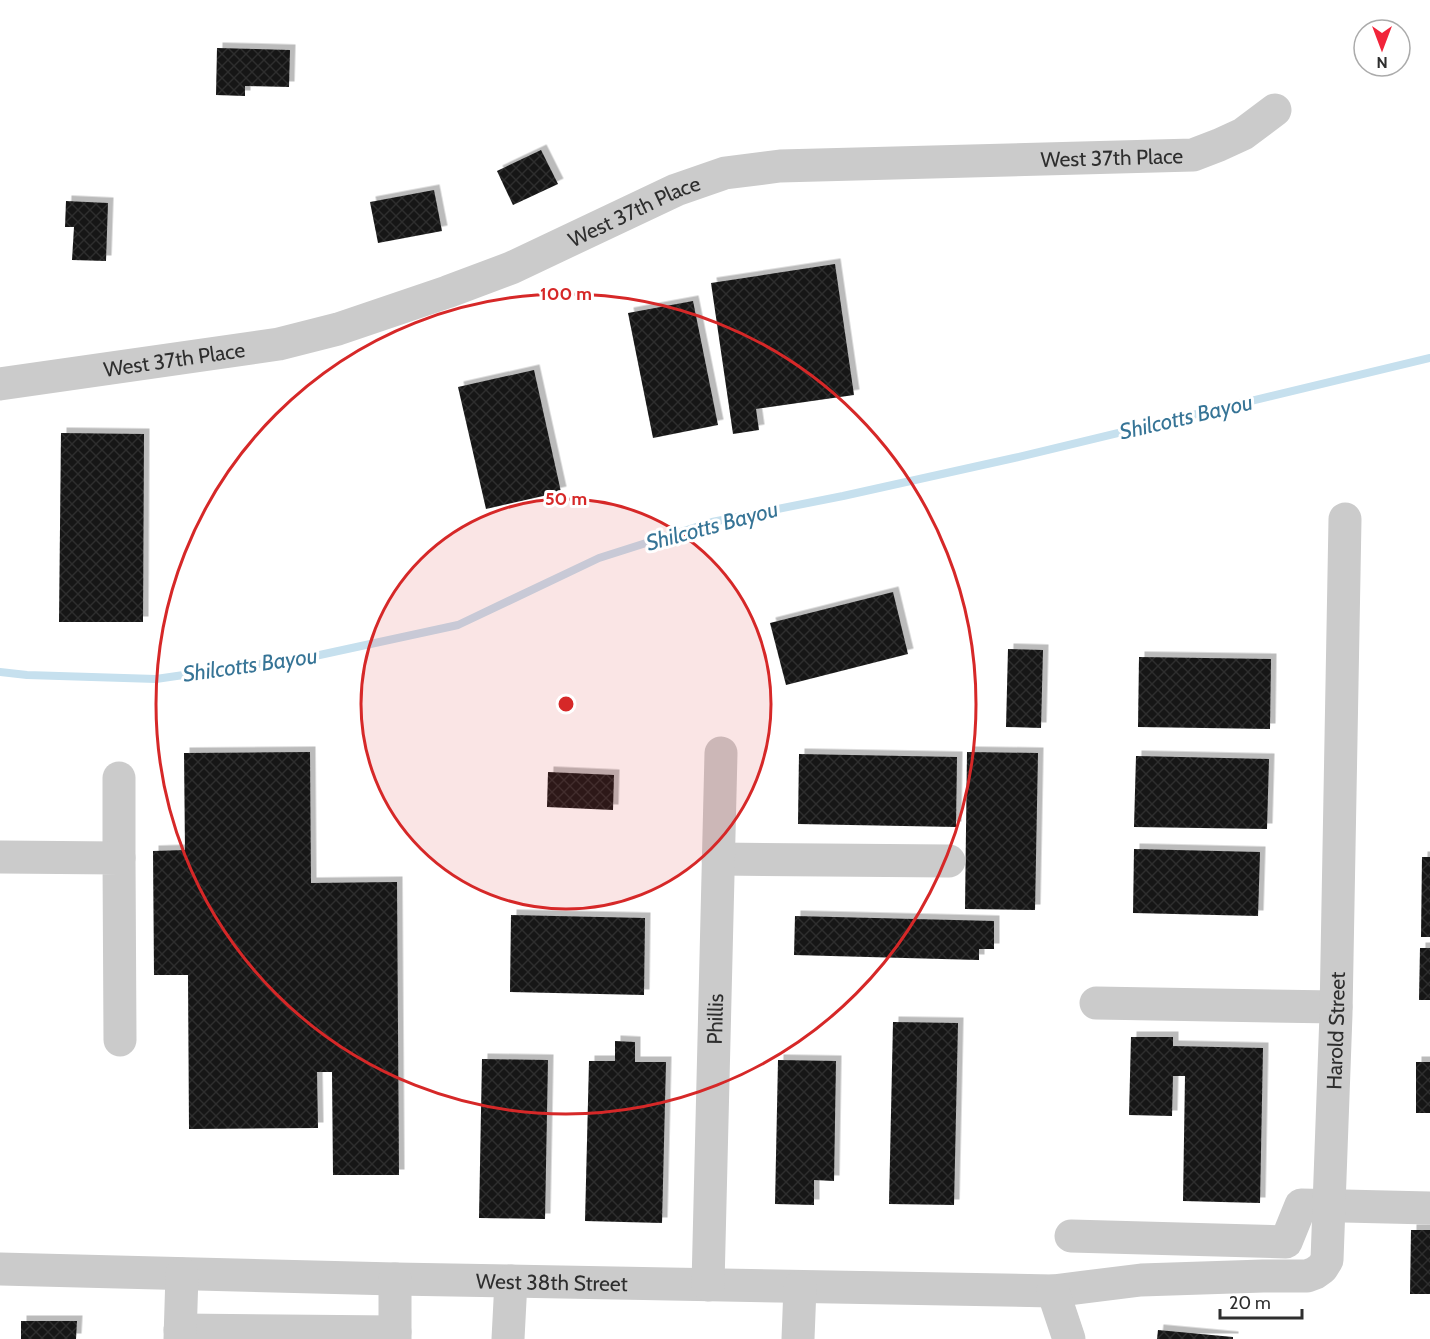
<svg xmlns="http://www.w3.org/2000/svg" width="1430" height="1339" viewBox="0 0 1430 1339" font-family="Cabin,sans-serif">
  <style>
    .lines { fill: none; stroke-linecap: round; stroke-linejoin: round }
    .stream { stroke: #c6e0ee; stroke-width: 8 }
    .building { fill: url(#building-cross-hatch); filter: url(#shadow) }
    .minor { stroke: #cbcbcb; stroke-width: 33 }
    .ring { fill: none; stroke: #d62828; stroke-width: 3 }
    .labels { text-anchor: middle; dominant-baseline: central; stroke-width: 6; stroke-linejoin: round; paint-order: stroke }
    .street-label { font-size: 21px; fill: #2e2e2e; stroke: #fff }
    .water-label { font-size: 22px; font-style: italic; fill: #367496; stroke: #fff }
    .centre { fill: #d62828; stroke: #fff; stroke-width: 3 }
    .ring-label { font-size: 18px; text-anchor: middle; font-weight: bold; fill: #d62828; stroke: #fff; stroke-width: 6; stroke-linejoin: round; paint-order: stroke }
  </style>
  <defs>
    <pattern id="building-cross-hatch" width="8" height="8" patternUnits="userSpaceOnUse" patternTransform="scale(1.5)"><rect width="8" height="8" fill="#151515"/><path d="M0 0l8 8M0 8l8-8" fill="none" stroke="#2f2f2f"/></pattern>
    <filter id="shadow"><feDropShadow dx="5.5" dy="-5.5" stdDeviation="0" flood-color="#0004"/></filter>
  </defs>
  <rect width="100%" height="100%" fill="#fff"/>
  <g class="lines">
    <!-- stream -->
    <path class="stream" d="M0 672 27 675 156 679 315 656 458 625 599 558 712 522 843 496 1014 458 1430 358"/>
  </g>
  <!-- building -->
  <g class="building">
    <path d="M217 48 290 50 289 87 245 86V96L216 95Z"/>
    <path d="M541 150 558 184 513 205 497 171Z"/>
    <path d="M434 190 442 231 378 243 370 202Z"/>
    <path d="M66 201 108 203 106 261 72 260 74 227H65Z"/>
    <path d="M835 264 854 395 756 409 759 430 733 434 711 283Z"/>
    <path d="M693 301 718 425 653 438 628 313Z"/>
    <path d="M534 370 561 492 486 509 458 387Z"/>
    <path d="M61 433 144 434 143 622H59Z"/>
    <path d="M893 592 908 654 786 685 770 623Z"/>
    <path d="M1008 649 1043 650 1041 728 1006 727Z"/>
    <path d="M1139 657 1271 659 1270 729 1138 727Z"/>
    <path d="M310 752 311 883 397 882 399 1175H333L332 1072H317L318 1128 189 1129 188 975H154L153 851 185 850 184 753Z"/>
    <path d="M967 752 1038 753 1035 910 965 909Z"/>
    <path d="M799 754 957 757 956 827 798 824Z"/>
    <path d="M1136 756 1269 759 1267 829 1134 827Z"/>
    <path d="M548 772 614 775 613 810 547 807Z"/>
    <path d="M1134 849 1260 852 1258 916 1133 913Z"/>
    <path d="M1422 857H1430V937H1421Z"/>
    <path d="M511 915 645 918 644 995 510 992Z"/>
    <path d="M795 916 994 921V949H979V960L794 955Z"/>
    <path d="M1420 948H1430V1000H1419Z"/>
    <path d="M893 1022 958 1023 954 1205 889 1204Z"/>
    <path d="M1131 1037H1173V1046L1263 1048 1260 1203 1183 1201 1185 1076H1173L1172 1116 1129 1115Z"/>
    <path d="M615 1041 635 1042V1062H666L662 1223 585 1221 589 1061H615Z"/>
    <path d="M482 1059 548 1060 545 1219 479 1218Z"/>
    <path d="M778 1060 836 1061 834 1181 814 1180V1205L775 1204Z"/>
    <rect x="1416" y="1062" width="14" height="51"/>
    <path d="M1411 1230H1430V1294H1410Z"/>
    <path d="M21 1321H77L76 1339H21Z"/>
    <path d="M1158 1330 1233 1337V1339H1157Z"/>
  </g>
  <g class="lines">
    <!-- minor -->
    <g class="minor">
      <path id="s1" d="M0 384 279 344 338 329 447 292 511 268 676 190 725 173 780 166 1193 155 1219 145 1243 134 1275 110"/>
      <path d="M119 778V858"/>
      <path d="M0 857 119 858 120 1040"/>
      <path d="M718 859 949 861"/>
      <path d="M1096 1003 1336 1007"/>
      <path d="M1071 1236 1286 1242 1301 1205 1430 1208"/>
      <path id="s2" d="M0 1269 395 1279 1053 1291 1141 1280 1263 1276H1307L1315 1273 1322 1268 1327 1260 1336 1014 1345 519"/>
      <path id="s3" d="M708 1285 721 753"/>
      <path d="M1053 1291 1069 1339"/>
      <path d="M180 1330 395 1332"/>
      <path d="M180 1339 182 1274"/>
      <path d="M395 1339V1279"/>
      <path d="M508 1339 511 1281"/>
      <path d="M798 1339 800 1287"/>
    </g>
  </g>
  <!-- distance rings -->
  <circle cx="566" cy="704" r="205" fill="#d62828" fill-opacity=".12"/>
  <g class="ring">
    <circle cx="566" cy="704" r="205"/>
    <circle cx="566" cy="704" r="410"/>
  </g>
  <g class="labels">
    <!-- street labels -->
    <g class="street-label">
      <text stroke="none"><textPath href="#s1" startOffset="1148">West 37th Place</textPath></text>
      <text stroke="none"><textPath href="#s1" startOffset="662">West 37th Place</textPath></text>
      <text stroke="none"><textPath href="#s1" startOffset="176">West 37th Place</textPath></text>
      <text stroke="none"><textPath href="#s3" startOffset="266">Phillis</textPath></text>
      <text stroke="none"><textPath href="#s2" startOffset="1564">Harold Street</textPath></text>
      <text stroke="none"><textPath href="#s2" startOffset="552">West 38th Street</textPath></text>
    </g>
    <!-- water labels -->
    <g class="water-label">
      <text transform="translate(1186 417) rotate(-13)">Shilcotts Bayou</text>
      <text transform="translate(712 526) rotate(-15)">Shilcotts Bayou</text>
      <text transform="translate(250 665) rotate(-8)">Shilcotts Bayou</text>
    </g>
  </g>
  <circle cx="566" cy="704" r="9" class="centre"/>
  <g class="ring-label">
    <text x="566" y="300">100 m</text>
    <text x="566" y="505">50 m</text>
  </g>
  <!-- north arrow -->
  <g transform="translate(1382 48) rotate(180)"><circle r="28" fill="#ffffff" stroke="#ababab" stroke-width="1.5"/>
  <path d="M0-4.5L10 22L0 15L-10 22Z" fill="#f1243a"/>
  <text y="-9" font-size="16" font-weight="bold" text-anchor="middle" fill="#2e2e2e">N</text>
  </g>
  <!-- scale -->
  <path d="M1220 1309v9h82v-9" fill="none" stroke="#2e2e2e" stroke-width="3"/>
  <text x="1229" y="1309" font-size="18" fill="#2e2e2e" stroke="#ffffff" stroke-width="4.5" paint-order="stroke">20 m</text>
</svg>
